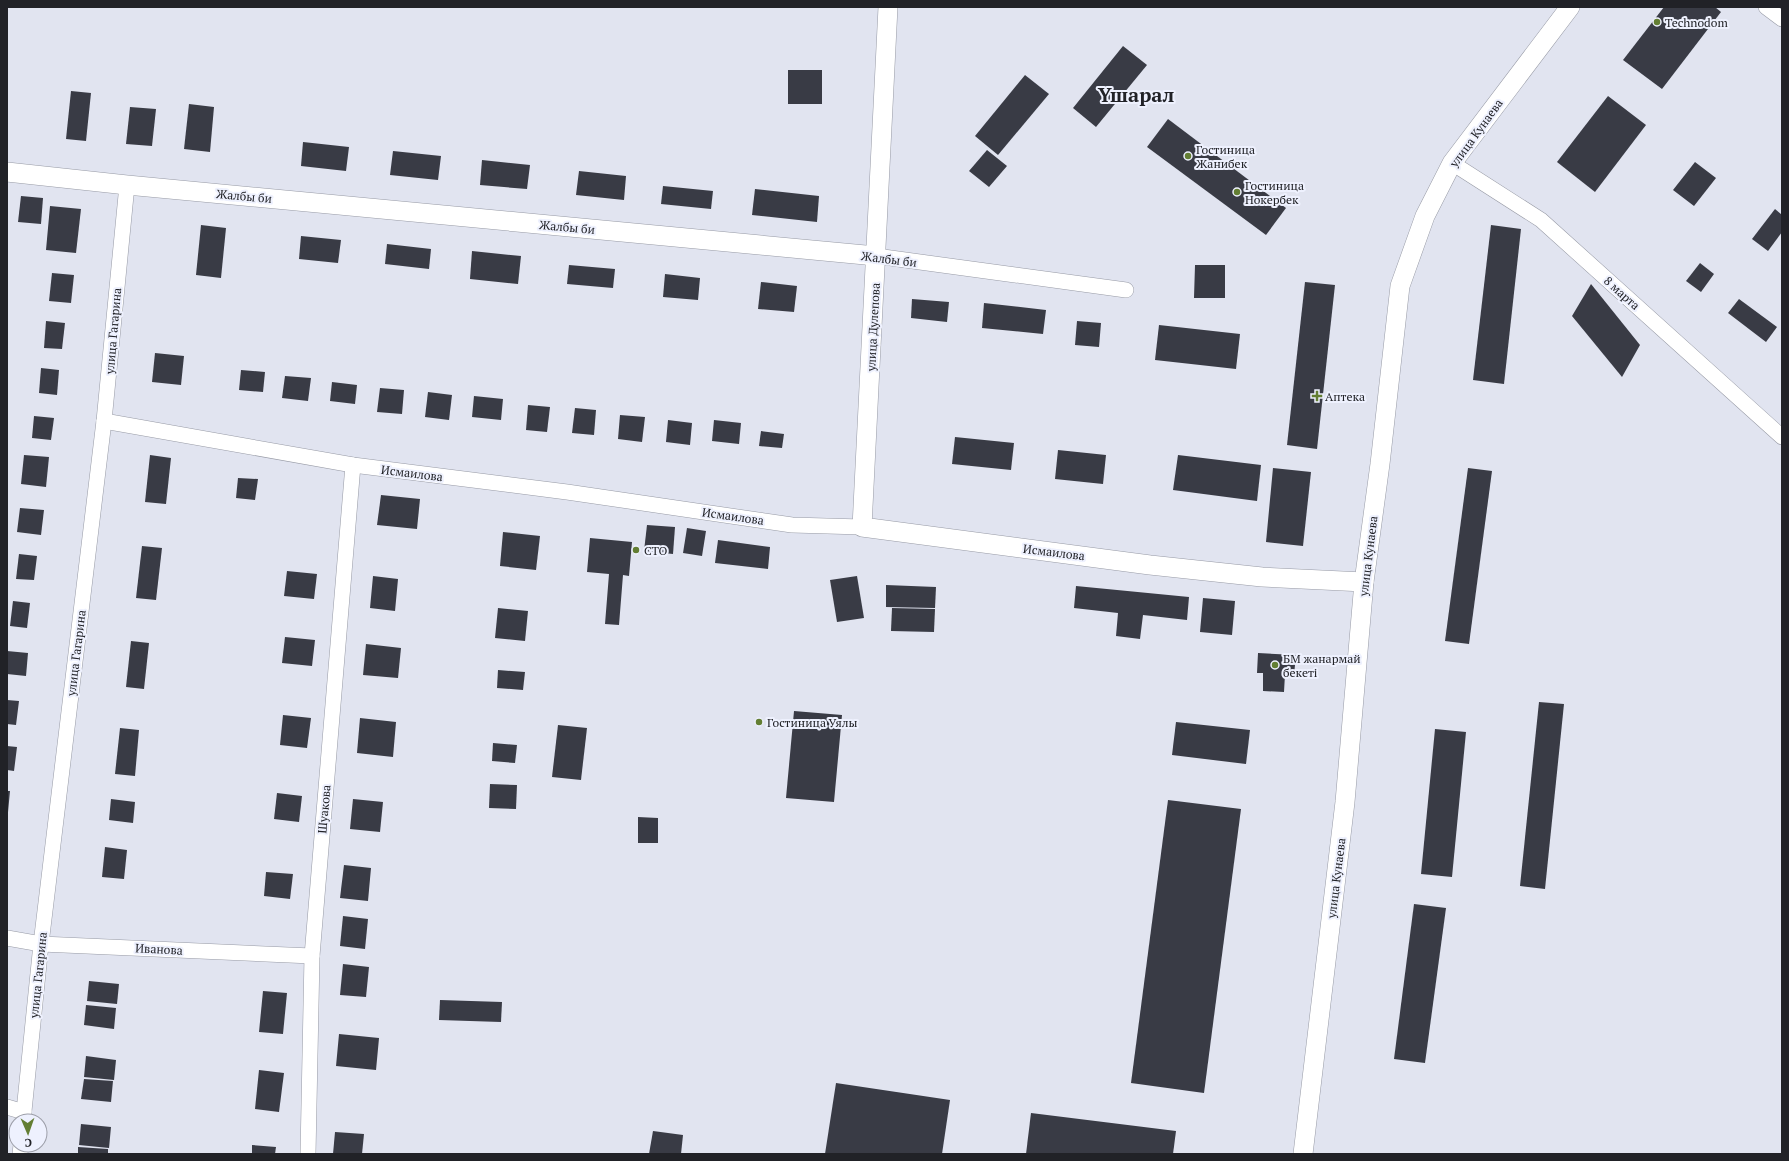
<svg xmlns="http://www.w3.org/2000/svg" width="1789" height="1161" viewBox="0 0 1789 1161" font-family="'PT Serif',serif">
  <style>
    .building { fill: #393b45 }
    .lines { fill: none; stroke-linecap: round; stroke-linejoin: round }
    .minor-casing { stroke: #979aa5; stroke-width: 16 }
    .tertiary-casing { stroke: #979aa5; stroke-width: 20 }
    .minor { stroke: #fff; stroke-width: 15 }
    .tertiary { stroke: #fff; stroke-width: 19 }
    .poi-dot { fill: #637e33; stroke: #eef1fe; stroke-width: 1.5 }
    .labels { text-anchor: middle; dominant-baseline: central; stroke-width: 4; stroke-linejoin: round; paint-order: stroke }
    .poi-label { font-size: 12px; fill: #212227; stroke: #eef1fe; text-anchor: start }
    .street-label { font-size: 12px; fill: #212227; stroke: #eef1fe }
    .town-label { font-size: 20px; font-weight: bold; fill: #212227; stroke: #eef1fe }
  </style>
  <rect width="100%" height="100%" fill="#e1e4f0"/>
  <!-- building -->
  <g class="building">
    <path d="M1664 7H1715L1721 12 1662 89 1623 60Z"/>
    <path d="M1123 46 1147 65 1096 127 1073 108Z"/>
    <rect x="788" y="70" width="34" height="34"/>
    <path d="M1025 75 1049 94 998 155 975 136Z"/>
    <path d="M71 91 91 93 86 141 66 139Z"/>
    <path d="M1608 96 1646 125 1595 192 1557 162Z"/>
    <path d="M189 104 214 107 210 152 184 149Z"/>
    <path d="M130 107 156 109 152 146 126 144Z"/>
    <path d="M1168 119 1286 208 1266 235 1147 147Z"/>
    <path d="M303 142 349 147 346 171 301 166Z"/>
    <path d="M987 150 1007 166 989 187 969 171Z"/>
    <path d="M393 151 441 156 438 180 390 175Z"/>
    <path d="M482 160 530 165 527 189 480 185Z"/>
    <path d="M1695 162 1716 178 1694 206 1673 190Z"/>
    <path d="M579 171 626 176 624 200 576 195Z"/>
    <path d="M663 186 713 191 711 209 661 204Z"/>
    <path d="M755 189 819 196 817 222 752 215Z"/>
    <path d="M21 196 43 198 41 224 18 222Z"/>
    <path d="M50 206 81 209 76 253 46 250Z"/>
    <path d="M1775 209 1782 215V232L1768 251 1752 239Z"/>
    <path d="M201 225 226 228 221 278 196 275Z"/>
    <path d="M1491 225 1521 229 1504 384 1473 380Z"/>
    <path d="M301 236 341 240 338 263 299 259Z"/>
    <path d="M387 244 431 249 429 269 385 264Z"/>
    <path d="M472 251 521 256 518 284 470 279Z"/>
    <path d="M1700 263 1714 274 1701 292 1686 281Z"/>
    <path d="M569 265 615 269 613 288 567 284Z"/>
    <path d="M1195 265H1225V298H1194Z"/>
    <path d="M52 273 74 275 71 303 49 301Z"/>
    <path d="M665 274 700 278 698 300 663 297Z"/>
    <path d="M761 282 797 286 794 312 758 309Z"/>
    <path d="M1305 282 1335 285 1317 449 1287 445Z"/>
    <path d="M1591 284 1640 345 1622 377 1572 316Z"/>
    <path d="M912 299 949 302 947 322 911 318Z"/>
    <path d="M1739 299 1777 327 1766 342 1728 313Z"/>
    <path d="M984 303 1046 310 1043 334 982 328Z"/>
    <path d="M46 321 65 323 62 349 44 348Z"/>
    <path d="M1077 321 1101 323 1099 347 1075 345Z"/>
    <path d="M1159 325 1240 334 1236 369 1155 360Z"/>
    <path d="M155 353 184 356 181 385 152 382Z"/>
    <path d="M41 368 59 370 57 395 39 393Z"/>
    <path d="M241 370 265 372 263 392 239 390Z"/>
    <path d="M285 376 311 378 308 401 282 398Z"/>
    <path d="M332 382 357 385 355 404 330 401Z"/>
    <path d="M380 388 404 390 402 414 377 412Z"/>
    <path d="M428 392 452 395 449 420 425 417Z"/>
    <path d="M474 396 503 399 501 420 472 417Z"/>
    <path d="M528 405 550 407 547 432 526 430Z"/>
    <path d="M575 408 596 410 594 435 572 433Z"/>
    <path d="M620 415 645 417 642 442 618 439Z"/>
    <path d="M34 416 54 418 51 440 32 438Z"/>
    <path d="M668 420 692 423 690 445 666 442Z"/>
    <path d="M714 420 741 423 739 444 712 441Z"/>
    <path d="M761 431 784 434 782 448 759 446Z"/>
    <path d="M955 437 1014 443 1011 470 952 464Z"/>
    <path d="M1058 450 1106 455 1103 484 1055 479Z"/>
    <path d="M24 455 49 457 46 487 21 484Z"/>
    <path d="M150 455 171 458 166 504 145 502Z"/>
    <path d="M1178 455 1261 465 1257 501 1173 490Z"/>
    <path d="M1273 468 1311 472 1303 546 1266 542Z"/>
    <path d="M1468 468 1492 471 1469 644 1445 641Z"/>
    <path d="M238 478 258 479 255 500 236 498Z"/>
    <path d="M381 495 420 499 417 529 377 525Z"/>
    <path d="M20 508 44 510 41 535 17 532Z"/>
    <path d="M647 525 675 527 673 554 644 551Z"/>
    <path d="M687 528 706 531 702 556 683 553Z"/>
    <path d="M503 532 540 536 536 570 500 566Z"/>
    <path d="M590 538 632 542 629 576 623 575 619 625 605 624 609 574 587 572Z"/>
    <path d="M718 540 770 547 768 569 715 563Z"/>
    <path d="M142 546 162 548 156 600 136 598Z"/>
    <path d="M19 554 37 556 34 580 16 579Z"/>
    <path d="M287 571 317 574 314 599 284 596Z"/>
    <path d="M373 576 398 579 395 611 370 608Z"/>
    <path d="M857 576 864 618 837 622 830 580Z"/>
    <path d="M886 585 936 587 935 608 886 607Z"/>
    <path d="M1076 586 1189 597 1187 620 1143 615 1140 639 1116 636 1118 613 1074 608Z"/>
    <path d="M1203 598 1235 601 1232 635 1200 632Z"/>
    <path d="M13 601 30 603 27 628 10 626Z"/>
    <path d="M498 608 528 611 525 641 495 638Z"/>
    <path d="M892 608 935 609 934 632 891 631Z"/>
    <path d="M285 637 315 640 312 666 282 663Z"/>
    <path d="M131 641 149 643 144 689 126 687Z"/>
    <path d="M366 644 401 648 398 678 363 675Z"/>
    <path d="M7 651 28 653 26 676 7 674Z"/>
    <path d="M1258 653 1296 655 1294 675 1285 674 1284 692 1263 691V673H1257Z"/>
    <path d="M498 670 525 672 523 690 497 688Z"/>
    <path d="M7 700 19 701 16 725 7 724Z"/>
    <path d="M1539 702 1564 704 1545 889 1520 886Z"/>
    <path d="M794 711 842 715 834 802 786 798Z"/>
    <path d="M283 715 311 718 307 748 280 745Z"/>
    <path d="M360 718 396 722 393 757 357 753Z"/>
    <path d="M1176 722 1250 730 1246 764 1172 755Z"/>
    <path d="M558 725 587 728 581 780 552 777Z"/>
    <path d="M120 728 139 730 135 776 115 774Z"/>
    <path d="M1435 729 1466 732 1452 877 1421 874Z"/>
    <path d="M493 743 517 745 515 763 492 761Z"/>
    <path d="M7 746 17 747 14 771 7 770Z"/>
    <path d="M490 784 517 785 516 809 489 808Z"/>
    <path d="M7 791H10L8 812H7Z"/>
    <path d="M277 793 302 796 299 822 274 819Z"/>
    <path d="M111 799 135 802 133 823 109 820Z"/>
    <path d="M353 799 383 802 380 832 350 829Z"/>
    <path d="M1168 800 1241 809 1204 1093 1131 1083Z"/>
    <path d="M638 817 658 818V843H638Z"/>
    <path d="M105 847 127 850 124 879 102 877Z"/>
    <path d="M344 865 371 868 368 901 340 898Z"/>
    <path d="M266 872 293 874 290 899 264 896Z"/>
    <path d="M1414 904 1446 908 1425 1063 1394 1059Z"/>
    <path d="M343 916 368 919 365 949 340 946Z"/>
    <path d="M343 964 369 967 366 997 340 995Z"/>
    <path d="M89 981 119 984 117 1004 87 1001Z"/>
    <path d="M263 991 287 993 283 1034 259 1032Z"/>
    <path d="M440 1000 502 1002 501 1022 439 1020Z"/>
    <path d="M86 1005 116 1008 114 1029 84 1025Z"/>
    <path d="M339 1034 379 1038 376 1070 336 1066Z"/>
    <path d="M86 1056 116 1060 114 1080 84 1077Z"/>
    <path d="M259 1070 284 1073 279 1112 255 1109Z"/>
    <path d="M84 1079 113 1081 111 1102 81 1099Z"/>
    <path d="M836 1083 950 1100 942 1154H825Z"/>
    <path d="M1031 1113 1176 1131 1173 1154H1026Z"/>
    <path d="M81 1124 111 1127 109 1148 79 1145Z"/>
    <path d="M653 1131 683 1135 681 1154H649Z"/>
    <path d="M335 1132 364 1134 362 1154H333Z"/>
    <path d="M252 1145 276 1147 275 1154H252Z"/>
    <path d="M78 1147 108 1149V1154H78Z"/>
  </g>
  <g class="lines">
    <!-- minor casing -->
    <g class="minor-casing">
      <g id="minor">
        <path d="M1766 7 1782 19"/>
        <path d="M1452 163 1541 220 1782 437"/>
        <path d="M876 256 1126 290"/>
        <path d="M104 421 353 465 567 492 792 525 862 527"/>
        <path d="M7 938 41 944 312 956"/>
        <path d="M7 1107 24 1112"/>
        <path d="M23 1121 41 944 104 421 127 185"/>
        <path d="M20 1154 21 1145"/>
        <path d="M308 1154 312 956 353 465"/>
      </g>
    </g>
    <!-- tertiary casing -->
    <g class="tertiary-casing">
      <g id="tertiary">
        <path d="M888 7 862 527 1150 565 1262 577 1364 582"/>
        <path d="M7 172 127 185 876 256"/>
        <path d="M1303 1154 1345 802 1364 582 1380 464 1400 286 1425 216 1452 163 1570 7"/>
      </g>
    </g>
    <!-- minor -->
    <use href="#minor" class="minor"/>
    <!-- tertiary -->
    <use href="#tertiary" class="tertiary"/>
  </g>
  <!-- markers -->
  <g class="poi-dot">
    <circle cx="1657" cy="22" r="4"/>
    <circle cx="1188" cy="156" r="4"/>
    <circle cx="1237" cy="192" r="4"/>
    <path d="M1315 390h4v4h4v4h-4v4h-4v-4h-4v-4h4z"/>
    <circle cx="636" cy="550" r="4"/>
    <circle cx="1275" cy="665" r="4"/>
    <circle cx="759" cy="722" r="4"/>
  </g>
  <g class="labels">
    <!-- poi labels -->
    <g class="poi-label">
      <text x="1665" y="22">Technodom</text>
      <text x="1196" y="149">Гостиница<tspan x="1196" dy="14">Жанибек</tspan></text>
      <text x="1245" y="185">Гостиница<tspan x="1245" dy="14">Нокербек</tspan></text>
      <text x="1325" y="396">Аптека</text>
      <text x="644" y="550">СТО</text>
      <text x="1283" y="658">БМ жанармай<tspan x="1283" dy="14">бекеті</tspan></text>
      <text x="767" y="722">Гостиница Уялы</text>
    </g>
    <!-- street labels -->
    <g class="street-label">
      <text transform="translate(1476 133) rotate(-54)">улица Кунаева</text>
      <text transform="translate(244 196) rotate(5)">Жалбы би</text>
      <text transform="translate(567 227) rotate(5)">Жалбы би</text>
      <text transform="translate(889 259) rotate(7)">Жалбы би</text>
      <text transform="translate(1622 293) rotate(42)">8 марта</text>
      <text transform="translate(873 327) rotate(-87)">улица Дулепова</text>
      <text transform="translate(113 331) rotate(-85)">улица Гагарина</text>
      <text transform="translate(412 473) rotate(7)">Исмаилова</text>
      <text transform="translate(733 516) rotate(8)">Исмаилова</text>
      <text transform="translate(1054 552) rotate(7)">Исмаилова</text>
      <text transform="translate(1368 556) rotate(-83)">улица Кунаева</text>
      <text transform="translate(76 653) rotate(-83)">улица Гагарина</text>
      <text transform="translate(324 809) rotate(-85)">Шуакова</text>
      <text transform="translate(1336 878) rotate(-83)">улица Кунаева</text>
      <text transform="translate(159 949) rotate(3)">Иванова</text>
      <text transform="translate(38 975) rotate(-84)">улица Гагарина</text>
    </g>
    <!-- town labels -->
    <g class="town-label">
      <text x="1136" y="94">Үшарал</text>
    </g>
  </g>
  <!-- border -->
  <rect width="1789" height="1161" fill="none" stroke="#212227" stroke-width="16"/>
  <!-- north arrow -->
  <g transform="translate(28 1133) rotate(178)"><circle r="19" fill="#eef1fe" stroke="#9c9ea8"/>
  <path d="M0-3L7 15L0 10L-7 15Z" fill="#637e33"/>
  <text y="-6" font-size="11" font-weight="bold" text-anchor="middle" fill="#212227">С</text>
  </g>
</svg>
